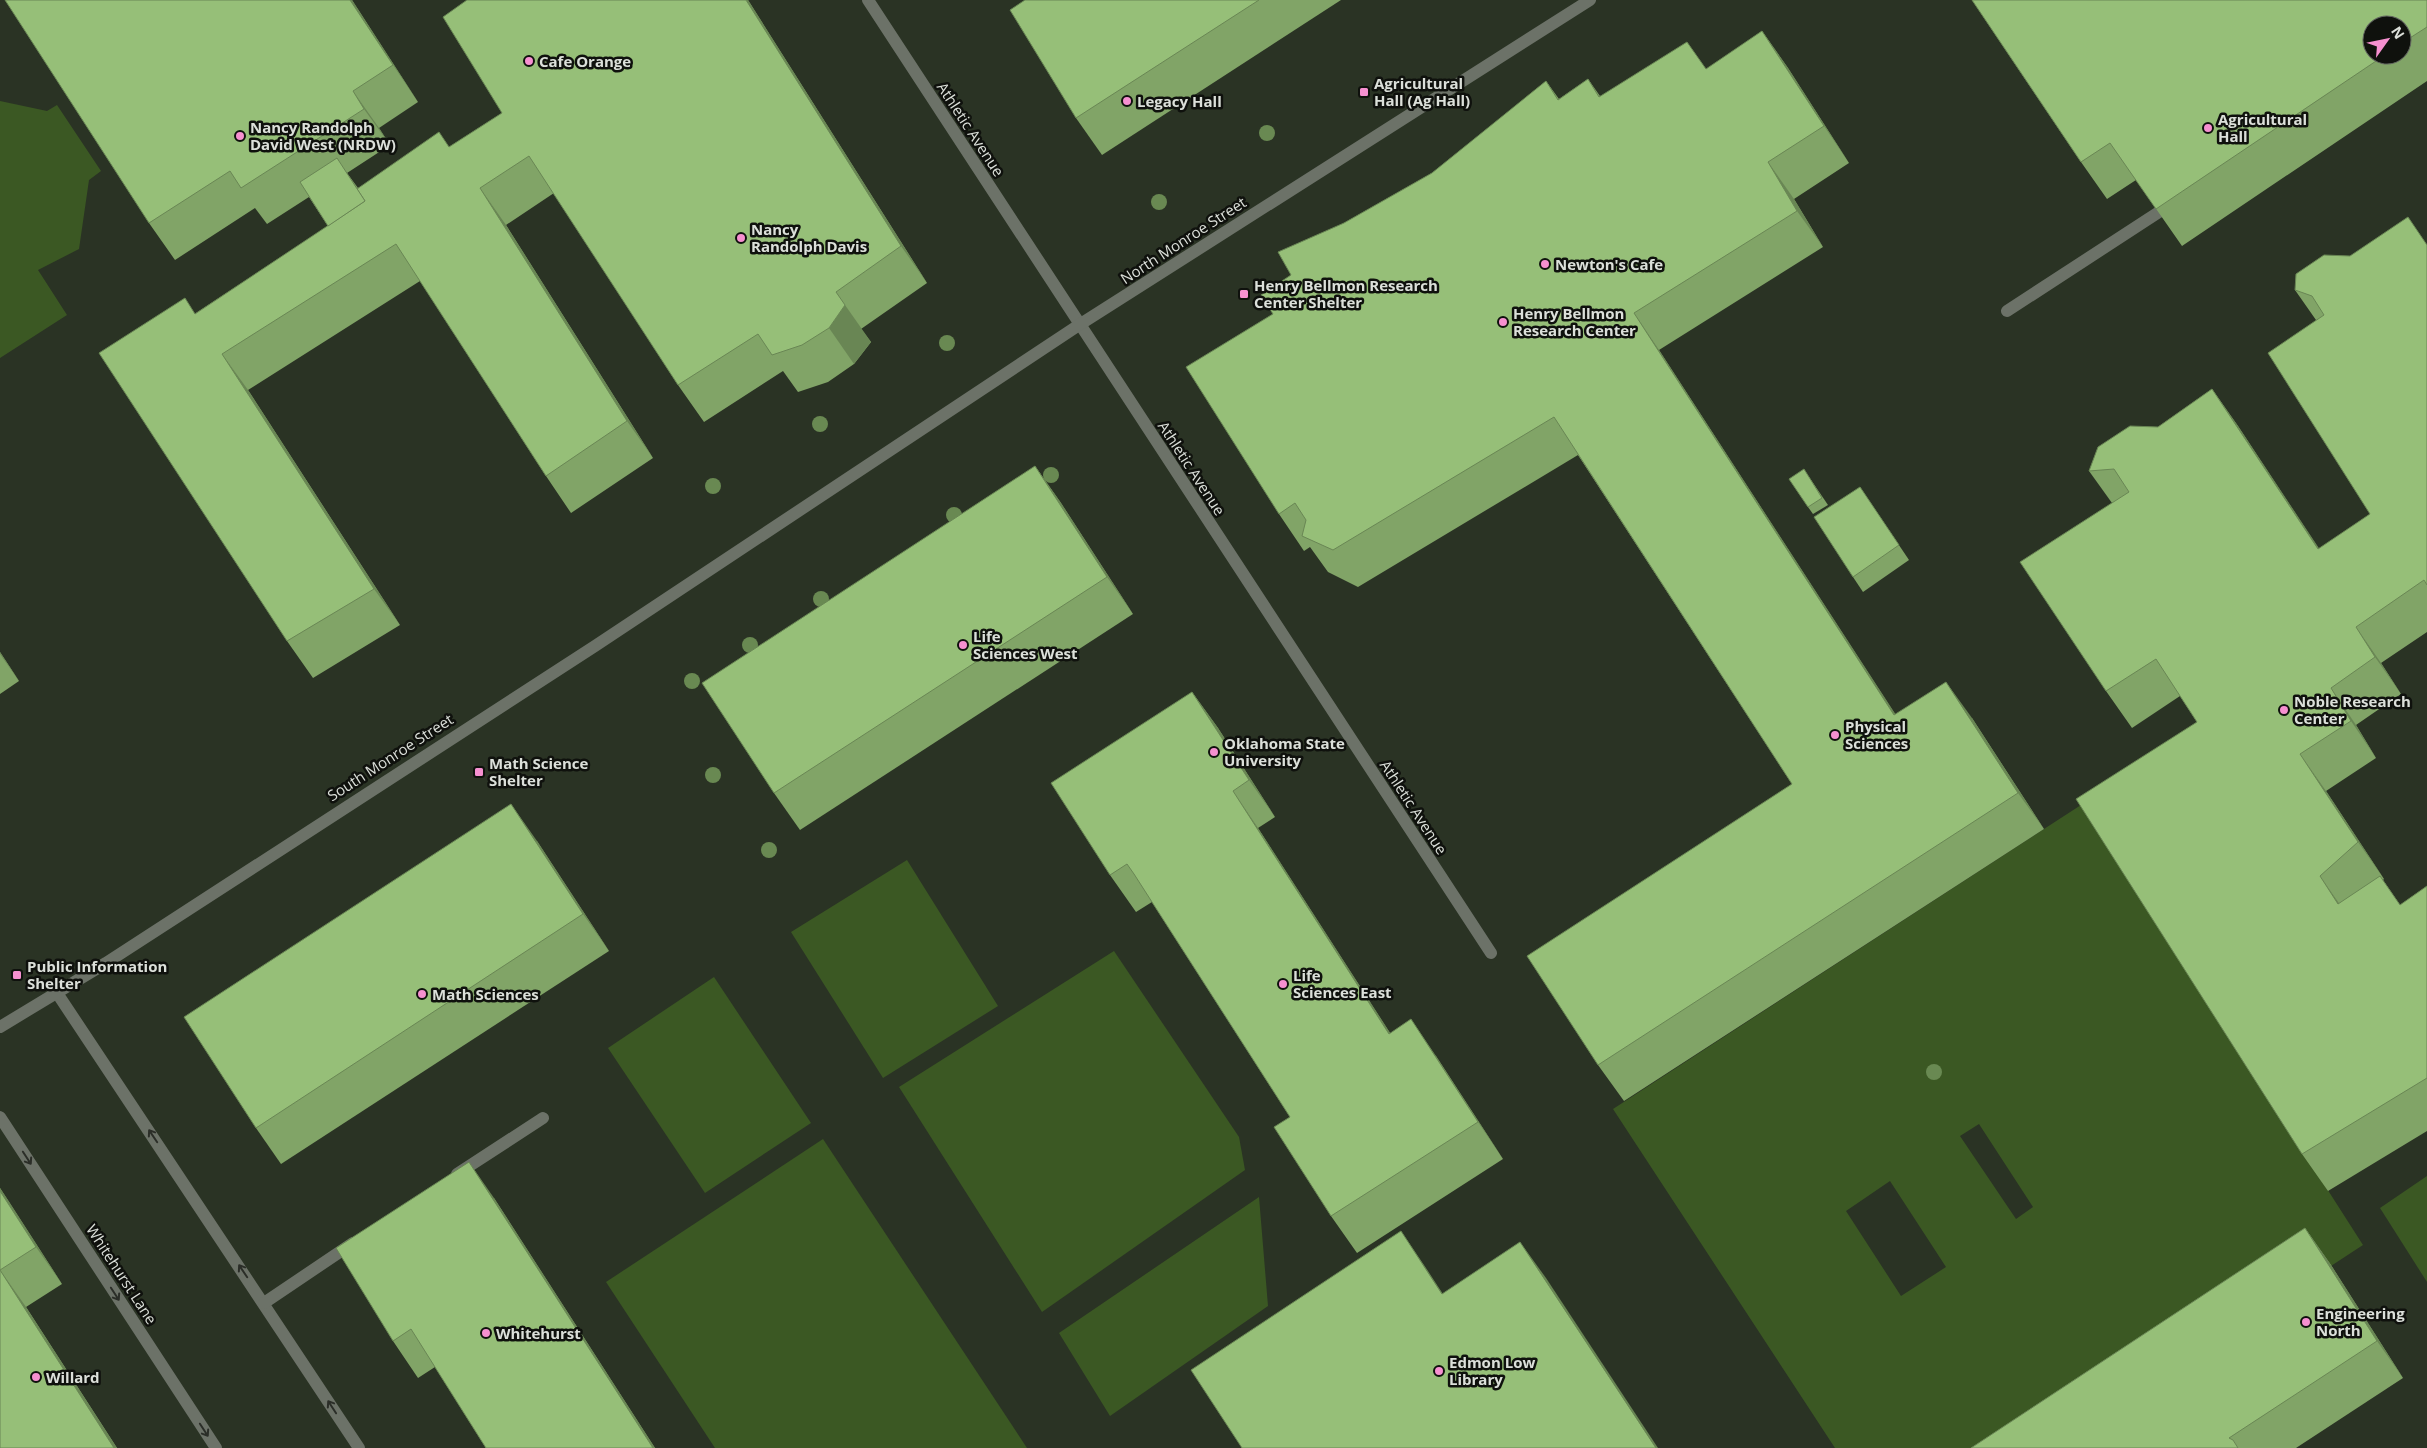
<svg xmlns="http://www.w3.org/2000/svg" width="2427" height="1448" viewBox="0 0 2427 1448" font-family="'Open Sans',sans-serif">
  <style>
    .built { fill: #2a3324; fill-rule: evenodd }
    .green { fill: #3b5823; fill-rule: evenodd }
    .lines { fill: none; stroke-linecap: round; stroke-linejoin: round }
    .minor { stroke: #6c7268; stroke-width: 12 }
    .tree { fill: #698952 }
    .wall { fill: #81a467; fill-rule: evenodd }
    .shaded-wall { fill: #698654 }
    .building { fill: #96bf78; stroke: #698654 }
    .oneway { stroke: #2b2e28 }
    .poi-dot { fill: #f690d0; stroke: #0f110d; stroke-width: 2 }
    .labels { text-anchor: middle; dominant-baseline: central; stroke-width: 5; stroke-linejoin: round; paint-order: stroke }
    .poi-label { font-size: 15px; font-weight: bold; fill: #dce0da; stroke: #0f110d; text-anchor: start }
    .street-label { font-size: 15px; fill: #dce0da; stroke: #0f110d }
  </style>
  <rect width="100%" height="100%" fill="#242920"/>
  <!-- built -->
  <path class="built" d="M0 0H2427V1448H0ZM2372 25H2402V55H2372Z"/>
  <!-- green -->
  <g class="green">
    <path d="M0 101 47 111 57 105 101 171 89 180 79 249 38 270 67 315 0 358Z"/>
    <path d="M2081 805 2363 1245 2053 1448H1835L1613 1109ZM1979 1124 2033 1207 2016 1219 1960 1136ZM1890 1181 1946 1267 1901 1296 1846 1211Z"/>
    <path d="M907 860 998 1006 883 1078 791 932Z"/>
    <path d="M1114 951 1239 1137 1245 1170 1042 1312 899 1087Z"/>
    <path d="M714 977 811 1123 705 1193 608 1048Z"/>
    <path d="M823 1139 1027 1448H715L606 1282Z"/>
    <path d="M2427 1176V1282L2380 1208Z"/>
    <path d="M1259 1197 1268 1306 1110 1416 1059 1333Z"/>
  </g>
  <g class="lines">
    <!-- minor -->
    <g class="minor">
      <path d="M868 0 1491 953"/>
      <path d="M2007 311 2159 212"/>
      <path d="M57 993 359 1448"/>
      <path d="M0 1027 106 963 595 646 1079 325 1590 0"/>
      <path d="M0 1117 216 1448"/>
      <path d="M457 1174 543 1118"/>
      <path d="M264 1303 353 1243"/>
    </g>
  </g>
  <!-- trees -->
  <g class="tree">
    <circle cx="1267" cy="133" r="8"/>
    <circle cx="1159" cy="202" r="8"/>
    <circle cx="947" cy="343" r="8"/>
    <circle cx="820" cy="424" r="8"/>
    <circle cx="1051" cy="475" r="8"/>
    <circle cx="713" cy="486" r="8"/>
    <circle cx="954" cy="515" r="8"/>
    <circle cx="821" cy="599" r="8"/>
    <circle cx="750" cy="645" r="8"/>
    <circle cx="692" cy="681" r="8"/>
    <circle cx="713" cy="775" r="8"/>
    <circle cx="769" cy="850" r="8"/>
    <circle cx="1934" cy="1072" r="8"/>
  </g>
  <!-- wall -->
  <g class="wall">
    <path d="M352 0 418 102 379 128 390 145 347 173 358 188 449 147 502 113 467 0H748L927 283 861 329 871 342 854 364 828 382 798 392 783 371 704 422 678 385 554 193 506 225 653 458 571 513 546 476 420 281 248 390 400 625 313 678 287 641 196 313 328 226 309 197 267 224 255 208 175 260 149 223Z"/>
    <path d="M1025 0H1341L1102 155 1076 118Z"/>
    <path d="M1972 0H2427V81L2182 246 2136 180 2107 199 2081 162ZM2402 25V55H2372Z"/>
    <path d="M1762 31 1788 68 1849 163 1794 199 1823 247 1659 350 1895 714 1972 718 2044 829 1624 1101 1598 1065 1792 784 1578 455 1358 587 1328 572 1310 547 1304 551 1279 514 1273 314 1291 275 1344 223 1432 173 1546 81 1559 99 1588 79 1600 96 1707 69Z"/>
    <path d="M2427 245V632L2381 663 2401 694 2356 725 2376 758 2326 791 2384 879 2383 880 2400 905 2427 886V1131L2328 1191 2302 1154 2197 722 2180 696 2132 728 2106 691 2112 503 2089 471 2158 427 2212 389 2238 426 2319 549 2370 514 2316 320 2295 290 2350 256Z"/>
    <path d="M1035 466 1061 503 1133 614 800 830 774 793Z"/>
    <path d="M1809 477 1828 505 1813 514 1808 507Z"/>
    <path d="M1860 487 1909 560 1863 592 1853 577Z"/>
    <path d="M0 652 19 681 0 694Z"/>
    <path d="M1192 692 1218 728 1275 817 1258 828 1390 1033 1436 1056 1503 1159 1357 1253 1331 1216 1290 1117 1152 902 1136 912 1110 875Z"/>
    <path d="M537 841 609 951 281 1164 256 1128Z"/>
    <path d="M0 1188 62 1284 26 1307 117 1448H0Z"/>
    <path d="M494 1198 655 1448H486L435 1367 418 1378 393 1341Z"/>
    <path d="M2305 1228 2331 1265 2403 1378 2296 1448H1971Z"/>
  </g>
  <!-- shaded-wall -->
  <g class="shaded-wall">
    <path d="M350 0H352L418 102 393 65Z"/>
    <path d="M746 0H748L927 283 901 246Z"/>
    <path d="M1762 31 1788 68 1849 163 1824 126Z"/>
    <path d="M353 91 379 128 390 145 364 109Z"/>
    <path d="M1768 162 1794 199 1823 247 1797 211Z"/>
    <path d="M480 188 506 225 653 458 627 421Z"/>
    <path d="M845 305 871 342 854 364 829 328Z"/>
    <path d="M1634 313 1659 350 1920 752 1894 715Z"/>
    <path d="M222 354 248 390 400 625 374 589Z"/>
    <path d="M2212 389 2238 426 2344 586 2318 549Z"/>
    <path d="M1035 466 1061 503 1133 614 1107 577Z"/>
    <path d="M2356 627 2381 663 2401 694 2375 657Z"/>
    <path d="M0 652 19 681 0 654Z"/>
    <path d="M1946 682 1972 718 2044 829 2018 793Z"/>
    <path d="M2331 688 2356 725 2376 758 2351 721Z"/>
    <path d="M1192 692 1218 728 1275 817 1249 780Z"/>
    <path d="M2300 754 2326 791 2384 879 2358 842Z"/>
    <path d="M1233 791 1258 828 1414 1070 1389 1034Z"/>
    <path d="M511 804 537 841 609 951 583 914Z"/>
    <path d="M2320 876 2345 912 2338 904Z"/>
    <path d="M1411 1019 1436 1056 1503 1159 1478 1122Z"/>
    <path d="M469 1162 494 1198 655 1448H653Z"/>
    <path d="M0 1188 8 1200 62 1284 36 1247 0 1191Z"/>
    <path d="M2305 1228 2331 1265 2403 1378 2377 1341Z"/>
    <path d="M1401 1231 1426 1268 1467 1331 1442 1294Z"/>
    <path d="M1520 1242 1546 1278 1658 1448H1656Z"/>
    <path d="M0 1270 26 1307 117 1448H114Z"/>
  </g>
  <!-- building -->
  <g class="building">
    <path d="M5 0H350L393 65 353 91 364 109 241 188 230 171 149 223Z"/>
    <path d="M467 0H746L901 246 836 292 845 305 829 328 802 345 772 355 758 334 678 385 529 156 480 188 627 421 546 476 396 244 222 354 374 589 287 641 99 353 185 298 195 314 365 201 357 189 439 132 449 147 502 113 443 17Z"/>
    <path d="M1025 0H1259L1076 118 1010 10Z"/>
    <path d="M1972 0H2427V27L2402 43V25H2372V55H2385L2156 209 2110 143 2081 162Z"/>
    <path d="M1762 31 1824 126 1768 162 1797 211 1634 313 1894 715 1946 682 2018 793 1598 1065 1527 956 1792 784 1554 417 1333 550 1302 536 1306 520 1295 503 1279 514 1186 367 1273 314 1261 295 1291 275 1278 252 1344 223 1432 173 1546 81 1558 100 1588 79 1599 97 1687 42 1706 69Z"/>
    <path d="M337 158 365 201 328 226 300 182Z"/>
    <path d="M2408 217 2427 245V585L2424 580 2356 627 2375 657 2331 688 2351 721 2300 754 2358 842 2320 876 2338 904 2380 876 2400 905 2427 886V1078L2302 1154 2076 799 2197 722 2156 659 2106 691 2020 562 2129 492 2114 469 2089 471 2098 447 2130 426 2158 427 2212 389 2318 549 2370 514 2268 353 2324 315 2312 296 2295 290 2296 274 2324 255 2350 256Z"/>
    <path d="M1035 466 1107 577 774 793 702 683Z"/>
    <path d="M1804 469 1822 498 1808 507 1789 479Z"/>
    <path d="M1860 487 1899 545 1853 577 1814 517Z"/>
    <path d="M1192 692 1249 780 1233 791 1389 1034 1411 1019 1478 1122 1331 1216 1274 1127 1290 1117 1134 874 1127 864 1110 875 1051 783Z"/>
    <path d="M511 804 583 914 256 1128 184 1017Z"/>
    <path d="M469 1162 653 1448H486L411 1329 393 1341 336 1248Z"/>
    <path d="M0 1191 36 1247 0 1270 114 1448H0Z"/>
    <path d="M2305 1228 2377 1341 2229 1438 2233 1440 2238 1448H1971Z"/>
    <path d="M1401 1231 1442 1294 1520 1242 1656 1448H1242L1191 1370Z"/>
  </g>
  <!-- one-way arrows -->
  <defs><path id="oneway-shaft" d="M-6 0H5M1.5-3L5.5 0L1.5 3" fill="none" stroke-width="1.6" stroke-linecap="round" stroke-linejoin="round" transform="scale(1.25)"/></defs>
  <g class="oneway">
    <use href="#oneway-shaft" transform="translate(153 1136) rotate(-124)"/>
    <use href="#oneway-shaft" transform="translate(27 1158) rotate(57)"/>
    <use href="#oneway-shaft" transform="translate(243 1271) rotate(-124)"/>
    <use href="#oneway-shaft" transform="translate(115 1294) rotate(57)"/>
    <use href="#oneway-shaft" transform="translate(332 1407) rotate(-123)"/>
    <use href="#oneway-shaft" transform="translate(204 1430) rotate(57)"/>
  </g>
  <!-- markers -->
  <g class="poi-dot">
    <circle cx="529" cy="61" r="5"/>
    <rect x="1359" y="87" width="10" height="10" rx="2.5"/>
    <circle cx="1127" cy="101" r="5"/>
    <circle cx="2208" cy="128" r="5"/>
    <circle cx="240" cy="136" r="5"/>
    <circle cx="741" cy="238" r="5"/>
    <circle cx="1545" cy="264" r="5"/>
    <rect x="1239" y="289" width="10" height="10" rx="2.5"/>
    <circle cx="1503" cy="322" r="5"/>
    <circle cx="963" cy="645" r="5"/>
    <circle cx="2284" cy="710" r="5"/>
    <circle cx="1835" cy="735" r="5"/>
    <circle cx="1214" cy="752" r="5"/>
    <rect x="474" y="767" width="10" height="10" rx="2.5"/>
    <rect x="12" y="970" width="10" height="10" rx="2.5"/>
    <circle cx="1283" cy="984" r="5"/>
    <circle cx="422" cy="994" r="5"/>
    <circle cx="2306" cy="1322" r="5"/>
    <circle cx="486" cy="1333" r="5"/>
    <circle cx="1439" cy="1371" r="5"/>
    <circle cx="36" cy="1377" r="5"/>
  </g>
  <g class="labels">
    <!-- poi labels -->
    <g class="poi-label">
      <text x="539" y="61">Cafe Orange</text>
      <text x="1374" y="83">Agricultural<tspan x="1374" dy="17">Hall (Ag Hall)</tspan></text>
      <text x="1137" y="101">Legacy Hall</text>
      <text x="2218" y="119">Agricultural<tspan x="2218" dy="17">Hall</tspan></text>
      <text x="250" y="127">Nancy Randolph<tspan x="250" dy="17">David West (NRDW)</tspan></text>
      <text x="751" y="229">Nancy<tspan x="751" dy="17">Randolph Davis</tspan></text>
      <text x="1555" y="264">Newton's Cafe</text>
      <text x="1254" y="285">Henry Bellmon Research<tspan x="1254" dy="17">Center Shelter</tspan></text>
      <text x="1513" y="313">Henry Bellmon<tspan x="1513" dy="17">Research Center</tspan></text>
      <text x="973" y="636">Life<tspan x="973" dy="17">Sciences West</tspan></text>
      <text x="2294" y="701">Noble Research<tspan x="2294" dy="17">Center</tspan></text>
      <text x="1845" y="726">Physical<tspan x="1845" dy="17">Sciences</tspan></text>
      <text x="1224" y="743">Oklahoma State<tspan x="1224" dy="17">University</tspan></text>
      <text x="489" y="763">Math Science<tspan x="489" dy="17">Shelter</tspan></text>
      <text x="27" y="966">Public Information<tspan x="27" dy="17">Shelter</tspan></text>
      <text x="1293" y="975">Life<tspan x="1293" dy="17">Sciences East</tspan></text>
      <text x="432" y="994">Math Sciences</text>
      <text x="2316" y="1313">Engineering<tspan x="2316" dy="17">North</tspan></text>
      <text x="496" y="1333">Whitehurst</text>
      <text x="1449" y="1362">Edmon Low<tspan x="1449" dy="17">Library</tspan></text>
      <text x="46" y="1377">Willard</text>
    </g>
    <!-- street labels -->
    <g class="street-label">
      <text transform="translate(971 129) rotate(57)">Athletic Avenue</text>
      <text transform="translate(1183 240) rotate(-33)">North Monroe Street</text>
      <text transform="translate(1192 468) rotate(57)">Athletic Avenue</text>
      <text transform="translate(390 757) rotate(-33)">South Monroe Street</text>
      <text transform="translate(1414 807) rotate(57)">Athletic Avenue</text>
      <text transform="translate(122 1274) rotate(57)">Whitehurst Lane</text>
    </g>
  </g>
  <!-- north arrow -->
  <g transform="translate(2387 40) rotate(57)"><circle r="24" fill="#0f110d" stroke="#61645f"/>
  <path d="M0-4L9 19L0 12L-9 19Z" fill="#f690d0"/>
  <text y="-8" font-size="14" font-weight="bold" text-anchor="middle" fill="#dce0da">N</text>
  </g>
</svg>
